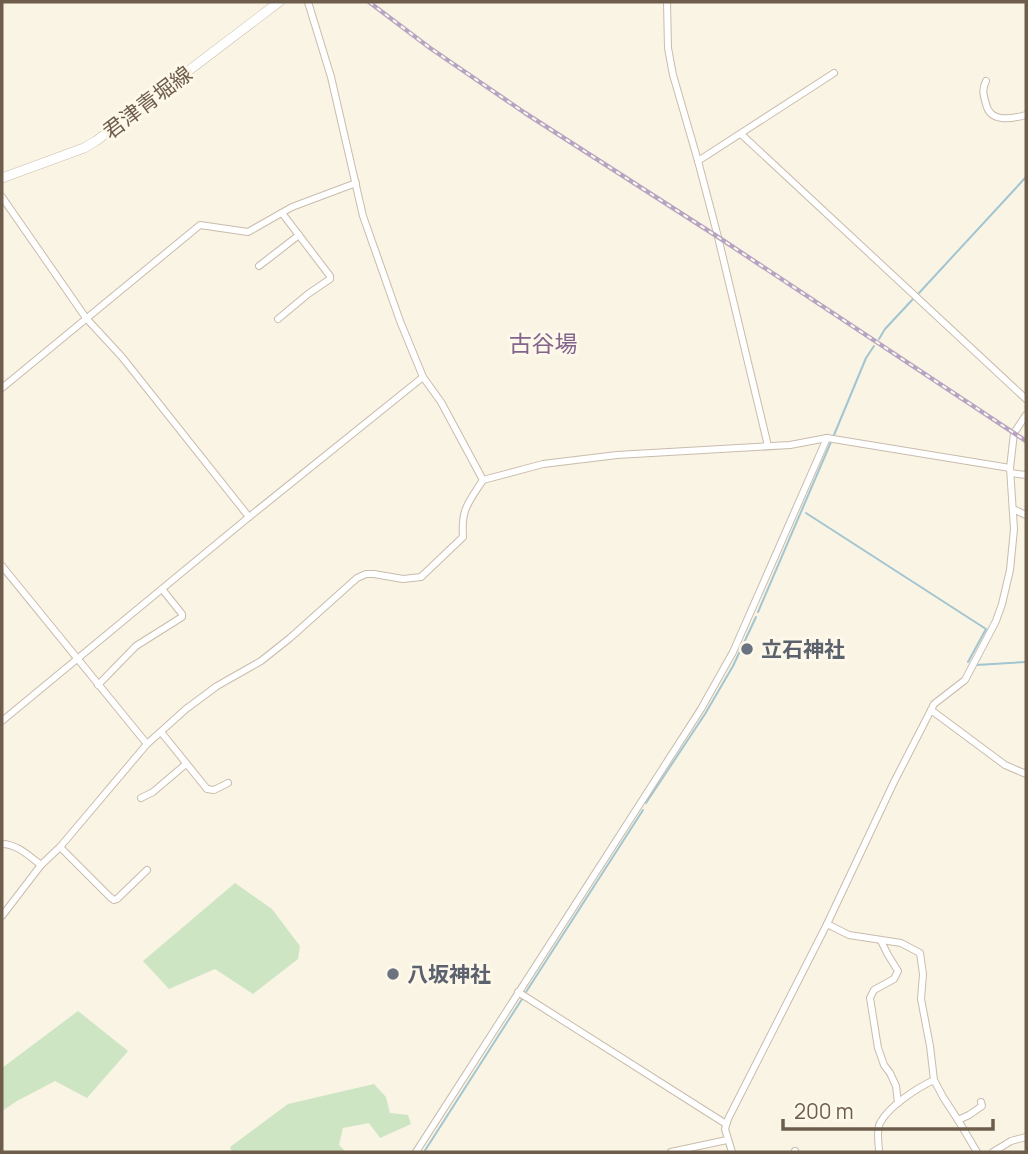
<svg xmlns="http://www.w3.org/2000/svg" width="1028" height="1154" viewBox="0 0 1028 1154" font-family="Manrope,'Noto Sans JP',sans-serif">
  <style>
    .green { fill: #cee5c4 }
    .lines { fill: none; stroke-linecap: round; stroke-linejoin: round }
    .stream { stroke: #a2c5d2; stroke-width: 2 }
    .minor-casing { stroke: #c9bcac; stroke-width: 8 }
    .secondary-casing { stroke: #ccbdaa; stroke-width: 10 }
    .minor { stroke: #fff; stroke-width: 6 }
    .secondary { stroke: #fff; stroke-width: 9 }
    .rail-casing { stroke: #b7a4c2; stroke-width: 4.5 }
    .rail { stroke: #fdf8ea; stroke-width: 2; stroke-dasharray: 5; stroke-linecap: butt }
    .worship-dot { fill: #6b7280; stroke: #fdf8ea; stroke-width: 2.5 }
    .labels { text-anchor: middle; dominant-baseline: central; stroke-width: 6; stroke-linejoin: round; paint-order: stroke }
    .street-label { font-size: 21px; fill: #6f5d4c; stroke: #fdf8ea }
    .worship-label { font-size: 21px; font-weight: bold; fill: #5b616d; stroke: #fdf8ea; text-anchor: start }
    .neighbourhood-label { font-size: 23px; fill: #83658c; stroke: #fdf8ea }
  </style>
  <rect width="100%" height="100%" fill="#faf4e4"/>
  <!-- green -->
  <g class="green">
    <path d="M235 883 272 909 300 946 298 959 253 994 215 969 169 989 143 961Z"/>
    <path d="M78 1011 128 1051 87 1098 55 1081 17 1101 2 1111V1068Z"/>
    <path d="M374 1084 386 1097 390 1113 408 1115 411 1124 380 1138 369 1123 343 1128 339 1145 346 1152H232L230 1147 288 1104Z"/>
  </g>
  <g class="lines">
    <!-- stream -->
    <g class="stream">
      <path d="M919 293 1026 177"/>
      <path d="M879 339 885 329 913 299"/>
      <path d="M834 435 866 358 874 346"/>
      <path d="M806 513 986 629 968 662"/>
      <path d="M758 612 831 442"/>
      <path d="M976 665 1026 662"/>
      <path d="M646 803 705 714 733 666 756 617"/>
      <path d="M526 992 643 810"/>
      <path d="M424 1152 522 999"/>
    </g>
    <!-- minor casing -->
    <g class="minor-casing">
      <g id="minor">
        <path d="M308 2 331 77 363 216 400 321 423 377 441 402 483 480"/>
        <path d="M667 2 668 48 673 75 698 161 718 237 768 446"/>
        <path d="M986 81C982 89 983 94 986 104 990 123 1011 119 1026 115"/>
        <path d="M741 134 1026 399"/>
        <path d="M698 161 834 73"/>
        <path d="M2 197 86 318 122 357 249 517"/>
        <path d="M259 266 299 235"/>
        <path d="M278 319 308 294 330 279V276L282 213"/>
        <path d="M2 388 200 225 248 232 292 207 356 183"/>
        <path d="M1011 473 1026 475"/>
        <path d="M1013 509 1026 515"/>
        <path d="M2 566 147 744"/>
        <path d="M98 685 136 646 182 617V614L162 589"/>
        <path d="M931 710 1005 765 1026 774"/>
        <path d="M2 721 249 517 423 377"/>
        <path d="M161 732 207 789 214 790 228 783"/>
        <path d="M141 798 153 792 186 764"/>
        <path d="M2 844C17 844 29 856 41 865"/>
        <path d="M60 847 110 897 114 900 117 899 147 870"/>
        <path d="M2 916 41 865 60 847 147 744 186 709 217 686 261 661 290 638 357 578 366 574H374L403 579 421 577 463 537C461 509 468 503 483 480L543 464 617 455 790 445 827 438 1010 468"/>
        <path d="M827 924 849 935 901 943 920 953 923 974 921 999 930 1046 934 1080 943 1097 958 1120 977 1152"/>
        <path d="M881 941 888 955 898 971 894 979 874 990 870 998 878 1048 884 1065 890 1073 896 1086 898 1103"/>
        <path d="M518 992 726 1124"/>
        <path d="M958 1120 969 1115 982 1106 981 1102"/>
        <path d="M795 1151V1152"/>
        <path d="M416 1152 701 709 733 652 827 438"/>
        <path d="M671 1152 727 1140"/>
        <path d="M732 1152 725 1129 728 1119 827 924 894 782 931 710 934 704 965 680 996 621 1002 604 1010 570 1014 529 1010 468 1014 433 1026 415"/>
        <path d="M879 1152C879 1144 876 1131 880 1123 889 1106 917 1088 934 1080"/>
        <path d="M993 1152 1011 1141 1026 1137"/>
      </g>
    </g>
    <!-- secondary casing -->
    <g class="secondary-casing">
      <path id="secondary" d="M2 178 84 148 96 141 279 2"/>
    </g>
    <!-- minor -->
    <use href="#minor" class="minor"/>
    <!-- secondary -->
    <use href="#secondary" class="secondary"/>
    <!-- rail casing -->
    <g class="rail-casing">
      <path id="rail" d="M369 2 430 48 525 113 718 237 1026 441"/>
    </g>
    <!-- rail -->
    <use href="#rail" class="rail"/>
  </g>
  <!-- markers -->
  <g class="worship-dot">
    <circle cx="747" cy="649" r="7"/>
    <circle cx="393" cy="974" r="7"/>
  </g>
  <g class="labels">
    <!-- street labels -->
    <g class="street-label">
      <text transform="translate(147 102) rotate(-37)">君津青堀線</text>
    </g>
    <!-- worship labels -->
    <g class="worship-label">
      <text x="761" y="649">立石神社</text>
      <text x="407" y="974">八坂神社</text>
    </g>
    <!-- neighbourhood labels -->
    <g class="neighbourhood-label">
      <text x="543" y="343">古谷場</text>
    </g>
  </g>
  <!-- border -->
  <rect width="1028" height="1154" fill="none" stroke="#6f5d4c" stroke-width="7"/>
  <!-- scale -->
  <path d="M783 1119v10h210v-10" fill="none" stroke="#6f5d4c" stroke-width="3.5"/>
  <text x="794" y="1119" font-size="21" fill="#6f5d4c" stroke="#fdf8ea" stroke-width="5" paint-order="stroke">200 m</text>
</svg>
